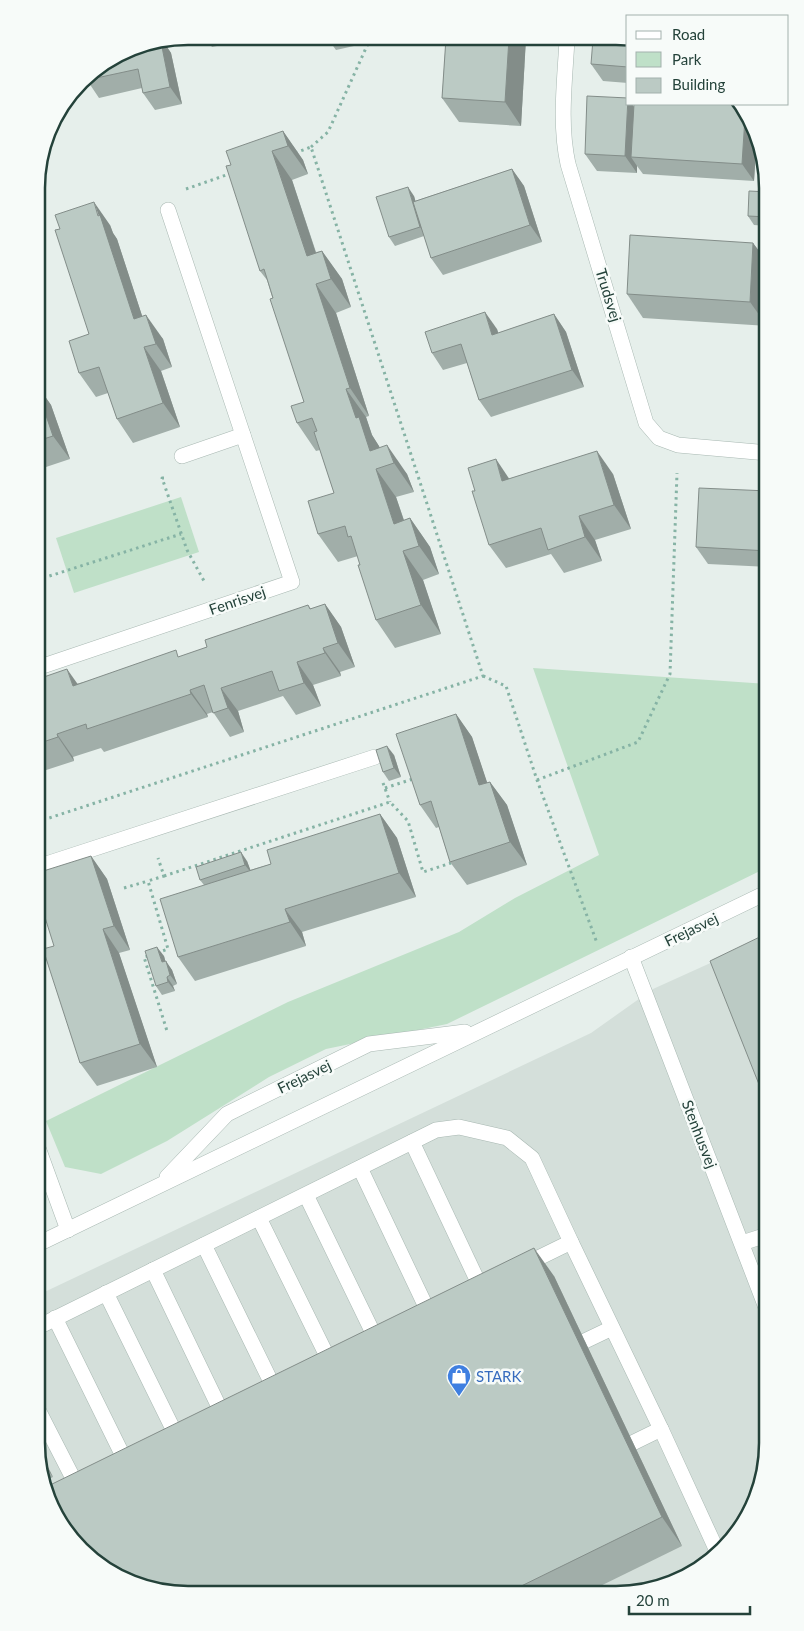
<svg xmlns="http://www.w3.org/2000/svg" width="804" height="1631" viewBox="0 0 804 1631" font-family="Lato,sans-serif">
  <style>
    .built { fill: #d4dfda }
    .green { fill: #bfe0c8 }
    .lines { fill: none; stroke-linecap: round; stroke-linejoin: round }
    .minor-casing { stroke: #a8b8b2; stroke-width: 16 }
    .path { stroke: #86b3a5; stroke-width: 3; stroke-dasharray: 2.5 4; stroke-linecap: butt }
    .minor { stroke: #fff; stroke-width: 15 }
    .wall { fill: #a1aea9 }
    .shaded-wall { fill: #838d89 }
    .building { fill: #bbcac4; stroke: #838d89 }
    .labels { text-anchor: middle; dominant-baseline: central; stroke-width: 5; stroke-linejoin: round; paint-order: stroke }
    .street-label { font-size: 15px; fill: #24423a; stroke: #f7fbf9 }
    .shop-label { font-size: 15px; fill: #366cbe; stroke: #f7fbf9; text-anchor: start }
    .rim { fill: none; stroke: #24423a; stroke-width: 2.5 }
  </style>
  <rect width="100%" height="100%" fill="#e6efeb"/>
  <!-- built -->
  <path class="built" d="M768 937 767 1453 756 1501 736 1536 701 1569 665 1587 616 1595 168 1593 44 1492 36 1443V1296L591 1033 653 989Z"/>
  <!-- green -->
  <g class="green">
    <path d="M181 497 199 552 74 593 56 538Z"/>
    <path d="M533 668 768 684V867L447 1024 326 1049 269 1077 167 1141 101 1174 65 1167 46 1121 288 1002 459 932 515 898 599 855Z"/>
  </g>
  <g class="lines">
    <!-- minor casing -->
    <g class="minor-casing">
      <g id="minor">
        <path d="M567 39C565 80 559 123 568 164L646 423 659 438 678 445 768 453"/>
        <path d="M182 456 243 435"/>
        <path d="M37 668 292 582 168 210"/>
        <path d="M37 867 375 757"/>
        <path d="M631 957 767 1310"/>
        <path d="M412 1142 480 1286"/>
        <path d="M37 1145 68 1230"/>
        <path d="M360 1168 428 1311"/>
        <path d="M167 1177 227 1114 369 1044 465 1032"/>
        <path d="M306 1195 375 1337"/>
        <path d="M259 1218 329 1360"/>
        <path d="M742 1243 767 1235"/>
        <path d="M36 1245 768 892"/>
        <path d="M204 1245 273 1386"/>
        <path d="M522 1266 571 1242 661 1429 616 1451"/>
        <path d="M153 1270 221 1411"/>
        <path d="M106 1293 175 1433"/>
        <path d="M55 1318 124 1458"/>
        <path d="M36 1328 436 1130 459 1127 507 1138 532 1158 571 1242"/>
        <path d="M566 1350 612 1328"/>
        <path d="M36 1406 75 1482"/>
        <path d="M661 1429 718 1553"/>
      </g>
    </g>
    <!-- path -->
    <g class="path">
      <path d="M311 147 328 132 371 37"/>
      <path d="M186 189 232 173"/>
      <path d="M164 478H162L187 550 204 581"/>
      <path d="M37 580 181 534"/>
      <path d="M483 676 506 686 537 780 597 943"/>
      <path d="M537 780 638 742 670 674 677 473"/>
      <path d="M383 783 390 802"/>
      <path d="M385 788 413 779"/>
      <path d="M37 822 483 676 311 147 295 153"/>
      <path d="M164 876 390 802 408 821 423 872 451 863"/>
      <path d="M124 888 148 881"/>
      <path d="M157 953 168 949 148 881 164 876 158 858"/>
      <path d="M148 956 144 957 167 1031"/>
    </g>
    <!-- minor -->
    <use href="#minor" class="minor"/>
  </g>
  <!-- wall -->
  <g class="wall">
    <path d="M204 36 263 37 212 47Z"/>
    <path d="M318 37H353L354 46 336 50 328 39 320 40Z"/>
    <path d="M446 38H526L521 126 459 122 442 98Z"/>
    <path d="M628 39V83L603 81 591 64Z"/>
    <path d="M163 41 171 53 182 104 155 110 143 93 142 88 99 98 87 80 130 48Z"/>
    <path d="M736 104 757 135 754 181 643 174 637 166V173L597 171 585 154 634 107Z"/>
    <path d="M53 119 56 135 47 137 52 121Z"/>
    <path d="M283 131 303 160 308 174 292 180 316 252 322 251 342 279 351 307 336 313 369 416 366 417 372 435 380 448 407 474 414 492 396 497 404 520 410 518 430 547 439 574 423 580 441 634 395 648 376 620 358 556 338 562 318 534 334 493 320 450 316 451 297 423 304 402 267 280 260 271 231 165Z"/>
    <path d="M512 169 524 186 542 242 443 275 431 258 424 236 395 246 389 237 414 196 415 201Z"/>
    <path d="M768 192V226L754 225 748 216Z"/>
    <path d="M110 225 113 233 117 239 142 316 163 339 172 367 161 371 180 427 133 443 117 419 108 393 96 397 79 373 89 334Z"/>
    <path d="M753 243 768 263V306L767 326 643 318 627 294Z"/>
    <path d="M554 314 566 332 584 387 491 417 479 400 467 363 443 370 432 353 497 329 498 333Z"/>
    <path d="M37 360 42 375 38 377 44 395 51 405 70 459 37 470Z"/>
    <path d="M613 474 631 529 595 540 602 561 564 573 551 554 506 568 489 545 509 479Z"/>
    <path d="M768 491V567L708 564 696 547Z"/>
    <path d="M325 604 341 627 355 667 340 672 341 676 313 685 321 706 296 715 283 696 238 711 244 732 230 737 213 712 207 714 208 717 104 752 101 748 73 757 74 761 37 773V694L181 657 207 647 308 605 311 609Z"/>
    <path d="M456 714 472 737 487 783 490 782 507 805 527 865 467 885 450 862 439 827 436 828 420 805Z"/>
    <path d="M394 755 401 777 389 781 383 772Z"/>
    <path d="M380 814 397 838 416 897 302 932 306 946 195 981 178 957 204 885 200 880 247 861 250 870 271 864Z"/>
    <path d="M91 856 107 879 130 950 119 953 157 1067 97 1086 80 1063 54 946Z"/>
    <path d="M164 956 165 961 172 970 177 984 173 986 175 991 162 995 156 986Z"/>
    <path d="M554 1276 682 1546 582 1595 168 1593Z"/>
    <path d="M36 1444 53 1477 43 1482Z"/>
  </g>
  <!-- shaded-wall -->
  <g class="shaded-wall">
    <path d="M348 37H353L354 46Z"/>
    <path d="M509 38H526L521 126 505 102Z"/>
    <path d="M163 41 171 53 182 104 170 87 161 42Z"/>
    <path d="M628 98V104H632L640 115 631 157 637 166V173L625 156Z"/>
    <path d="M745 117 757 135 754 181 742 164Z"/>
    <path d="M53 119 56 135 50 126Z"/>
    <path d="M283 131 303 160 308 174 288 146Z"/>
    <path d="M272 151 292 180 325 281 307 256Z"/>
    <path d="M512 169 524 186 542 242 530 225Z"/>
    <path d="M408 187 414 196 426 236 420 227Z"/>
    <path d="M94 202 110 225 113 233 117 239 151 343 134 319Z"/>
    <path d="M753 243 768 263V306L767 326 750 302Z"/>
    <path d="M322 251 342 279 351 307 331 279Z"/>
    <path d="M316 284 336 313 369 416 350 388Z"/>
    <path d="M485 312 497 329 504 352 492 335Z"/>
    <path d="M554 314 566 332 584 387 572 370Z"/>
    <path d="M146 315 163 339 172 367 156 344Z"/>
    <path d="M144 347 161 371 180 427 163 403Z"/>
    <path d="M37 360 42 375 37 368Z"/>
    <path d="M37 376 44 395 51 405 70 459 53 436 37 391Z"/>
    <path d="M346 389 366 417 372 435 379 446 386 466 370 451 356 418Z"/>
    <path d="M387 445 407 474 414 492 394 463Z"/>
    <path d="M597 451 613 474 631 529 614 505Z"/>
    <path d="M496 459 512 483 502 481Z"/>
    <path d="M376 469 396 497 413 548 394 524Z"/>
    <path d="M579 516 595 540 602 561 585 537Z"/>
    <path d="M410 518 430 547 439 574 419 546Z"/>
    <path d="M403 551 423 580 441 634 421 605Z"/>
    <path d="M325 604 341 627 355 667 338 643Z"/>
    <path d="M323 648 340 672 341 676 325 653Z"/>
    <path d="M297 662 313 685 321 706 304 683Z"/>
    <path d="M67 669 84 693 73 686Z"/>
    <path d="M221 688 238 711 244 732 228 708Z"/>
    <path d="M190 690 207 714 208 717 191 694Z"/>
    <path d="M456 714 472 737 496 809 479 785Z"/>
    <path d="M57 734 73 757 74 761 58 737Z"/>
    <path d="M387 746 394 755 401 777 394 768Z"/>
    <path d="M490 782 507 805 527 865 510 842Z"/>
    <path d="M380 814 397 838 416 897 399 873Z"/>
    <path d="M241 852 247 861 252 874 245 865Z"/>
    <path d="M91 856 107 879 130 950 114 926Z"/>
    <path d="M285 909 302 932 306 946 290 922Z"/>
    <path d="M103 929 119 953 157 1067 140 1044Z"/>
    <path d="M157 947 164 956 168 971 162 962Z"/>
    <path d="M166 961 172 970 177 984 170 975Z"/>
    <path d="M167 977 173 986 175 991 168 982Z"/>
    <path d="M534 1248 554 1276 682 1546 662 1517Z"/>
    <path d="M36 1444 53 1477 41 1460 38 1454Z"/>
  </g>
  <!-- building -->
  <g class="building">
    <path d="M446 38H509L505 102 442 98Z"/>
    <path d="M593 39H628V67L591 64Z"/>
    <path d="M161 42 170 87 143 93 138 69 87 80 86 76 88 74 130 48Z"/>
    <path d="M587 96 628 98 625 156 585 154Z"/>
    <path d="M634 104H736L745 117 742 164 631 157Z"/>
    <path d="M283 131 288 146 272 151 307 256 322 251 331 279 316 284 350 388 346 389 356 418 359 417 370 451 387 445 394 463 376 469 394 524 410 518 419 546 403 551 421 605 376 620 358 565H360L351 536 348 537 345 526 318 534 308 501 334 493 314 432 317 431 312 418 297 423 291 406 304 402 270 299 273 298 264 269 260 271 226 166 231 165 226 151Z"/>
    <path d="M512 169 530 225 431 258 413 202Z"/>
    <path d="M408 187 420 227 389 237 376 197Z"/>
    <path d="M749 191 768 192V217L748 216Z"/>
    <path d="M94 202 98 216 100 215 134 319 146 315 156 344 144 347 163 403 117 419 99 367 79 373 69 341 89 334 55 230 60 229 55 215Z"/>
    <path d="M630 235 753 243 750 302 627 294Z"/>
    <path d="M485 312 492 335 554 314 572 370 479 400 461 344 432 353 425 332Z"/>
    <path d="M37 389 53 436 37 441Z"/>
    <path d="M597 451 614 505 579 516 585 537 548 550 541 528 489 545 472 491H475L468 468 496 459 502 481Z"/>
    <path d="M699 488 768 491V551L696 547Z"/>
    <path d="M325 604 338 643 323 648 325 653 297 662 304 683 279 691 272 671 221 688 228 708 213 713 204 685 190 690 191 694 87 729 86 724 57 734 58 737 37 744V694L42 692 38 679 67 669 73 686 176 650 178 657 207 647 205 640 308 605 310 609Z"/>
    <path d="M456 714 479 785 490 782 510 842 450 862 431 801 420 805 396 734Z"/>
    <path d="M387 746 394 768 383 772 376 750Z"/>
    <path d="M380 814 399 873 285 909 290 922 178 957 160 899 271 864 267 850Z"/>
    <path d="M241 852 245 865 200 880 196 867Z"/>
    <path d="M91 856 114 926 103 929 140 1044 80 1063 43 949 54 946 37 892V873Z"/>
    <path d="M768 933V1107L710 961Z"/>
    <path d="M157 947 162 962 166 961 170 975 167 977 168 982 156 986 145 951Z"/>
    <path d="M534 1248 662 1517 505 1594 168 1593 121 1579 88 1557 44 1492V1488Z"/>
  </g>
  <!-- icons -->
  <defs>
    <g id="shop-pin" transform="scale(1.25)"><path d="M0 17L-7.5 6A9.5 9.5 0 1 1 7.5 6Z" fill="#3f7fe0" stroke="#f7fbf9"/><path d="M-5-2.5h2.3a2.7 3.5 0 0 1 5.4 0H5L5.5 6h-11ZM-1.5-2.5h3a1.5 2.3 0 0 0-3 0Z" fill="#fff"/></g>
  </defs>
  <g fill-rule="evenodd">
    <use href="#shop-pin" x="459" y="1376"/>
  </g>
  <g class="labels">
    <!-- street labels -->
    <g class="street-label">
      <text transform="translate(609 295) rotate(73)">Trudsvej</text>
      <text transform="translate(237 600) rotate(-19)">Fenrisvej</text>
      <text transform="translate(691 929) rotate(-26)">Frejasvej</text>
      <text transform="translate(304 1076) rotate(-26)">Frejasvej</text>
      <text transform="translate(700 1134) rotate(69)">Stenhusvej</text>
    </g>
    <!-- shop labels -->
    <g class="shop-label">
      <text x="476" y="1376">STARK</text>
    </g>
  </g>
  <!-- crop -->
  <path d="M0 0H804V1631H0ZM188 45H616A143 143 0 0 1 759 188V1443A143 143 0 0 1 616 1586H188A143 143 0 0 1 45 1443V188A143 143 0 0 1 188 45Z" fill="#f7fbf9" fill-rule="evenodd"/>
  <path class="rim" d="M188 45H616A143 143 0 0 1 759 188V1443A143 143 0 0 1 616 1586H188A143 143 0 0 1 45 1443V188A143 143 0 0 1 188 45Z"/>
  <!-- legend -->
  <rect x="626" y="15" width="162" height="90" fill="#f7fbf9" stroke="#a3b1ad"/>
  <rect x="636" y="31" width="25" height="8" fill="#ffffff" stroke="#a3b1ad"/>
  <text x="672" y="40" font-size="15" fill="#24423a">Road</text>
  <rect x="636" y="52" width="25" height="15" fill="#bfe0c8" stroke="#a3b1ad"/>
  <text x="672" y="65" font-size="15" fill="#24423a">Park</text>
  <rect x="636" y="78" width="25" height="15" fill="#bbcac4" stroke="#a3b1ad"/>
  <text x="672" y="90" font-size="15" fill="#24423a">Building</text>
  <!-- scale -->
  <path d="M629 1606v8h121v-8" fill="none" stroke="#24423a" stroke-width="2.5"/>
  <text x="636" y="1606" font-size="15" fill="#24423a" stroke="#f7fbf9" stroke-width="4" paint-order="stroke">20 m</text>
</svg>
